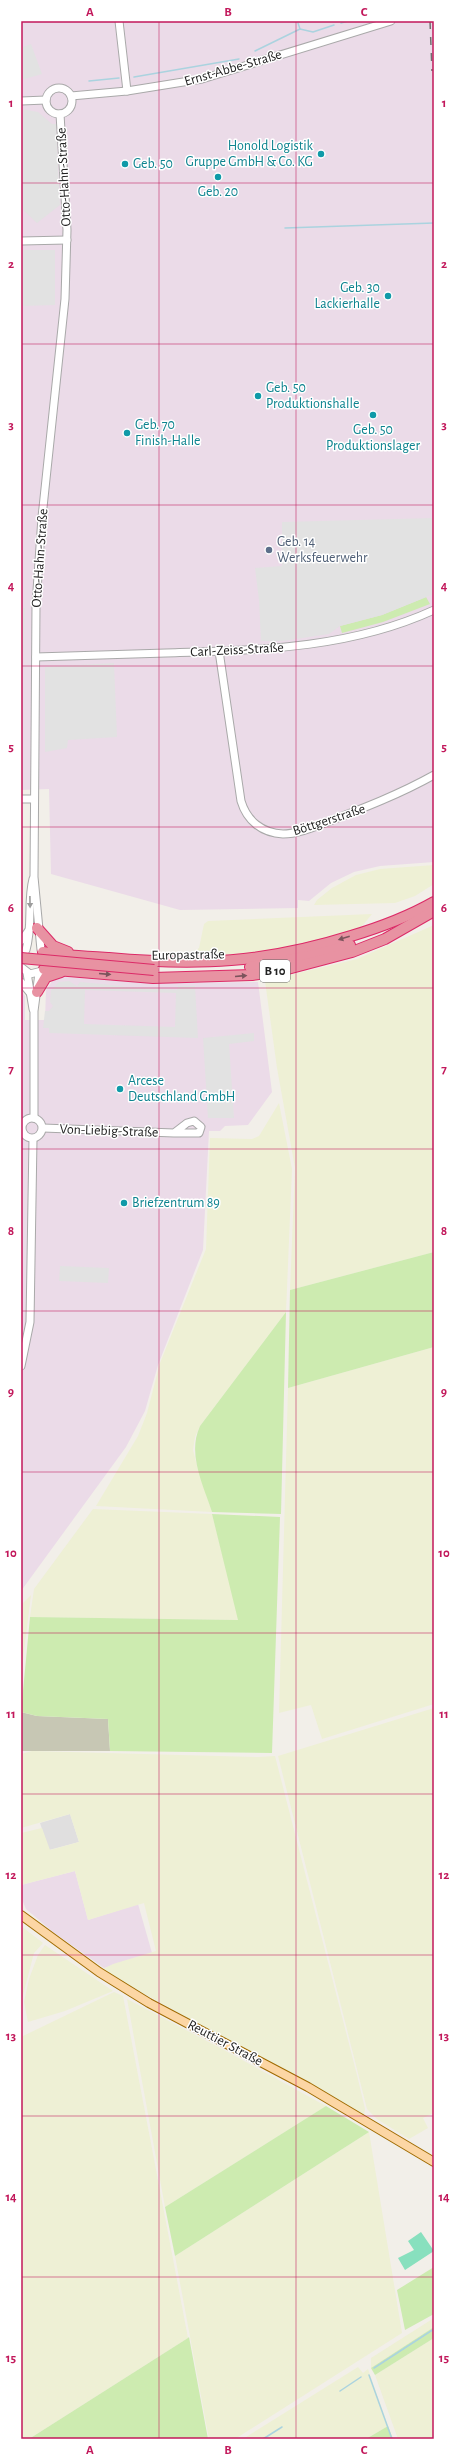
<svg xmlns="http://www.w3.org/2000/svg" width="455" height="2460" viewBox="0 0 455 2460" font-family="'Alegreya Sans',sans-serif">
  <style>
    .residential { fill: #e0dfdf }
    .industrial { fill: #ebdbe8 }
    .construction { fill: #c7c7b4 }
    .farmland { fill: #eef0d5 }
    .grass { fill: #cdebb0 }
    .pitch { fill: #88e0be }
    .parking { fill: #e2e2e2; fill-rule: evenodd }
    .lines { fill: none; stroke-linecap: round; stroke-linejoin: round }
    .stream { stroke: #aad3df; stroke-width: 1.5 }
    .minor-casing { stroke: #a9a9a9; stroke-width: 9 }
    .major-casing { stroke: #a06b00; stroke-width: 10 }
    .highway-casing { stroke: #dc2a67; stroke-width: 12 }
    .minor { stroke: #fff; stroke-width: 7 }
    .major { stroke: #fcd6a4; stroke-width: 8 }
    .highway { stroke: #e892a2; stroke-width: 10 }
    .rail { stroke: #707070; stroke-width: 1.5; stroke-dasharray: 8 8; stroke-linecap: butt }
    .highway-bridge-casing { stroke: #dc2a67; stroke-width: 12; stroke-linecap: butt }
    .highway-bridge { stroke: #e892a2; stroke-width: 10 }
    .oneway { fill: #9c9c9c }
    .oneway2 { fill: #7b545c }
    .grid { fill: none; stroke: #c2185b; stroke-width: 1; stroke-opacity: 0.55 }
    .culture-dot { fill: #0f9aa8; stroke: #fff; stroke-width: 1.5 }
    .service-dot { fill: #5c6f8a; stroke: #fff; stroke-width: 1.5 }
    .labels { text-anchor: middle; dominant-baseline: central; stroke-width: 3; stroke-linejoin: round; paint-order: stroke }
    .shield { fill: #fff; stroke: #646464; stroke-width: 1 }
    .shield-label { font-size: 13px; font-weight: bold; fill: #222 }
    .street-label { font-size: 14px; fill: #222; stroke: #fff }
    .culture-label { font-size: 14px; fill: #0d838f; stroke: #fff; text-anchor: start }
    .service-label { font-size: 14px; fill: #4e5e75; stroke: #fff; text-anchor: start }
    .neatline { fill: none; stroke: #c2185b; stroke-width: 1.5 }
    .grid-label { font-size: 13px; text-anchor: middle; font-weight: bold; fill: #c2185b }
  </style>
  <rect width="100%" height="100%" fill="#f2efe9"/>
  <!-- residential -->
  <path class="residential" d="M70 1814 79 1842 49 1850 40 1823Z"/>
  <!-- industrial -->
  <g class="industrial">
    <path d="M21 21H434V862L380 866 354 872 331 883 309 901 298 900V908L180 910 51 874 49 789 21 790Z"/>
    <path d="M64 977 146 983 258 982 272 1092 248 1125 225 1126 220 1131H209L203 1250 158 1365 145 1411 126 1447 21 1591V991L25 996V1020H45L46 990 53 980Z"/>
    <path d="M75 1871 88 1920 138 1904 152 1953 104 1968 53 1932 26 1909 21 1897V1885Z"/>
  </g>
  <!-- construction -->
  <path class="construction" d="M21 1712 37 1716 108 1719 110 1751H21Z"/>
  <!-- farmland -->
  <g class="farmland">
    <path d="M434 865V884L415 896 395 903 314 905 317 900 332 888 356 875 380 869Z"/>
    <path d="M372 914 363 925 351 933 306 945 229 957 223 955 213 958 187 957 199 948 204 924 208 921Z"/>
    <path d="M434 925V1252L290 1290 295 1168 277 1068 265 981 357 959Z"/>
    <path d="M279 1103 292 1169 286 1312 200 1426 195 1437 193 1450 197 1466 212 1512 96 1506 138 1436 147 1413 160 1363 206 1249 210 1138 252 1139 259 1136Z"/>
    <path d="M434 1347V1704L322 1739 311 1705 279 1713 288 1388Z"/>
    <path d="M93 1509 212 1514 239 1620 30 1617 34 1589Z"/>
    <path d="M31 1595 24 1651 21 1678V1605Z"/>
    <path d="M434 1708V2113L423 2118 428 2128 409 2139 377 2119 367 2109 278 1756Z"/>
    <path d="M32 1751 258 1757 275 1756 357 2075 365 2109 364 2115 101 1970 113 1964 156 1951 144 1903 88 1920 75 1871 21 1885V1833L42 1828 50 1850 79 1842 70 1814 21 1828V1754Z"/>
    <path d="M21 1926 43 1943 34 1953 21 2003Z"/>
    <path d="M45 1945 113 1991 65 2011 28 2022 24 2002 29 1979 38 1955Z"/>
    <path d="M114 1992 123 1996 188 2338 29 2439H21V2037Z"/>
    <path d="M127 1999 224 2050 326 2106 165 2207Z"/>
    <path d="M369 2132 402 2333 235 2439H209L175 2256Z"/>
    <path d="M434 2318V2327L371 2368V2358Z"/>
    <path d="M434 2338V2439H398L375 2375Z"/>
    <path d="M358 2367 363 2373 368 2369 388 2426 366 2439H243Z"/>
  </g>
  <!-- grass -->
  <g class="grass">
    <path d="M426 597 430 604 383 622 342 633 340 626 382 615Z"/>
    <path d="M434 1252V1347L288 1388 290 1290Z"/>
    <path d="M286 1312 281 1514 212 1512C203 1484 187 1454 200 1426Z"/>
    <path d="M212 1514 280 1517 272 1753 110 1751 108 1719 37 1716 21 1712 30 1617 238 1620Z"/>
    <path d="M326 2106 369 2132 175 2256 165 2207Z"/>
    <path d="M434 2267V2314L405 2330 397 2290Z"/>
    <path d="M434 2327V2338L375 2375 371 2368Z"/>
    <path d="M189 2337 208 2439H29L188 2338Z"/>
    <path d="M388 2426 393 2439H366Z"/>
  </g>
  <!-- pitch -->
  <path class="pitch" d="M421 2232 434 2251 405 2270 398 2258 414 2250 408 2241Z"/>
  <!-- parking -->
  <g class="parking">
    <path d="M31 44 42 74 21 80V48Z"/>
    <path d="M21 109 38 112 52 124H56L60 205 37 223 21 208Z"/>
    <path d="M21 250H55V305L21 306Z"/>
    <path d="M434 518V594L382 615 340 626 329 634 283 641H261L259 600 255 568 282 566V522Z"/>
    <path d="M21 608H25L21 710Z"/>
    <path d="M114 663 117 737 68 740 67 748 45 752V667Z"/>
    <path d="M69 981 77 986 80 982 122 986 123 987 177 990 178 986H195L198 1038 49 1033V1028H43L45 1011H49L53 1006 50 1002 51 990 59 982ZM85 990 176 993 175 1027 84 1024Z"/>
    <path d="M254 1033V1041L229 1044 234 1118H208L203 1038Z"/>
    <path d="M60 1266 109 1268 108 1283 59 1281Z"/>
  </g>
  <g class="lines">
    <!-- stream -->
    <g class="stream">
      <path d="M298 23 300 29"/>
      <path d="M341 23 348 21"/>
      <path d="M255 51 300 29 313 32 334 25"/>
      <path d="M134 77 239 59"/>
      <path d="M89 81 119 78"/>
      <path d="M285 228 434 223"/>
      <path d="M374 2368 434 2329"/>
      <path d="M369 2375 392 2439"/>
      <path d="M340 2391 361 2377"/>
      <path d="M263 2439 282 2427"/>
    </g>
    <!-- minor casing -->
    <g class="minor-casing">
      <g id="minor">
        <path d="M119 21 127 91"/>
        <circle cx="59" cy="101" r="13"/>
        <path d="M71 96 127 91 202 79 391 21"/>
        <path d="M21 101 46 100"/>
        <path d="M21 241 67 240"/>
        <path d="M219 651 241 801C247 821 262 833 283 834 298 834 314 827 327 822 364 808 400 794 434 775"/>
        <path d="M36 657C79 656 123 654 166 653 258 650 349 649 434 610"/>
        <path d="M21 799H34"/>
        <path d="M21 941 29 930"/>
        <path d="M26 950C33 926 27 902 33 879"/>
        <path d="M41 950 34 877 36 605 42 517 65 299 67 230 60 114"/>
        <path d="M21 967 30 974 42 971"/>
        <path d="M27 973 33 1009"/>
        <path d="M21 982 31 994"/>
        <circle cx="32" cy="1128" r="10"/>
        <path d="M34 1118V1011L39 973"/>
        <path d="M43 1128 174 1133 187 1123 194 1121 201 1127 199 1133H174"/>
        <path d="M21 1366 30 1322 33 1139"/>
      </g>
    </g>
    <!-- major casing -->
    <g class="major-casing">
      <path id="major" d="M21 1915 99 1972 149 2003 308 2087 434 2162"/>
    </g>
    <!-- highway casing -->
    <g class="highway-casing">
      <g id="highway">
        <path d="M37 928 53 946 68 952"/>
        <path d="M43 952C64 956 87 957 109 958 198 966 265 963 351 936 381 927 406 918 434 902"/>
        <path d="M250 967 314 955 350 945"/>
        <path d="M44 969 153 978 252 975 280 971 352 952 385 939 434 911"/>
        <path d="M37 992 46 977 61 972"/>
      </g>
    </g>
    <!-- minor -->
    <use href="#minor" class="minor"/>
    <!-- major -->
    <use href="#major" class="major"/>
    <!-- highway -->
    <use href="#highway" class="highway"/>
    <!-- rail -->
    <path class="rail" d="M430 21 432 71"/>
    <!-- highway-bridge casing -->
    <g class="highway-bridge-casing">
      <path id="highway-bridge" d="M21 958 154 970"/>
    </g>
    <!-- highway-bridge -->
    <use href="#highway-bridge" class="highway-bridge"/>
  </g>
  <!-- one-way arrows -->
  <defs><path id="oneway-solid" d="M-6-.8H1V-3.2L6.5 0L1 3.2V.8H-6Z"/></defs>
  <use class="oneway" href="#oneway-solid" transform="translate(30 902) rotate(89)"/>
  <g class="oneway2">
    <use href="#oneway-solid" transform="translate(344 938) rotate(163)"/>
    <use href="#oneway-solid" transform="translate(105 974) rotate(5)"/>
    <use href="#oneway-solid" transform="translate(241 976) rotate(-5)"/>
  </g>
  <!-- grid -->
  <path class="grid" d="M159 21V2439M296 21V2439M21 183H434M21 344H434M21 505H434M21 666H434M21 827H434M21 988H434M21 1149H434M21 1311H434M21 1472H434M21 1633H434M21 1794H434M21 1955H434M21 2116H434M21 2277H434"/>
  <!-- markers -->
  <g class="culture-dot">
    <circle cx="321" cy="154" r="4"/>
    <circle cx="125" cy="164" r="4"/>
    <circle cx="218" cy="177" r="4"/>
    <circle cx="388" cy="296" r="4"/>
    <circle cx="258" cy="396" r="4"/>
    <circle cx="373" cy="415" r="4"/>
    <circle cx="127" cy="433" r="4"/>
    <circle cx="120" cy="1089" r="4"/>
    <circle cx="124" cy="1203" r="4"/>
  </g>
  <circle class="service-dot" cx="269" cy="550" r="4"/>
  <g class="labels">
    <!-- shield labels -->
    <rect class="shield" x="260" y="960" width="30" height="22" rx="3"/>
    <g class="shield-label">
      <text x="275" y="971">B 10</text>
    </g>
    <!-- street labels -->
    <g class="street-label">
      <text transform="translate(233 68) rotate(-16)">Ernst-Abbe-Straße</text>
      <text transform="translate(64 177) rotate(-93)">Otto-Hahn-Straße</text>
      <text transform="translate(40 558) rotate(-86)">Otto-Hahn-Straße</text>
      <text transform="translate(237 650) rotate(-3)">Carl-Zeiss-Straße</text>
      <text transform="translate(329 820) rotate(-18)">Böttgerstraße</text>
      <text transform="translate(188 955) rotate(-1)">Europastraße</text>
      <text transform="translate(109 1131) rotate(2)">Von-Liebig-Straße</text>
      <text transform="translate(225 2043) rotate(28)">Reuttier Straße</text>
    </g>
    <!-- culture labels -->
    <g class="culture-label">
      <text x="313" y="146" text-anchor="end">Honold Logistik<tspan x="313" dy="16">Gruppe GmbH &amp; Co. KG</tspan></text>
      <text x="133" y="164">Geb. 50</text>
      <text x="218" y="192" text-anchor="middle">Geb. 20</text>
      <text x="380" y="288" text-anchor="end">Geb. 30<tspan x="380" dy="16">Lackierhalle</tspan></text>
      <text x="266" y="388">Geb. 50<tspan x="266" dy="16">Produktionshalle</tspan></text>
      <text x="135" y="425">Geb. 70<tspan x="135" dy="16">Finish-Halle</tspan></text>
      <text x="373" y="430" text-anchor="middle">Geb. 50<tspan x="373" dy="16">Produktionslager</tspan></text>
      <text x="128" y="1081">Arcese<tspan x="128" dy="16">Deutschland GmbH</tspan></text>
      <text x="132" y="1203">Briefzentrum 89</text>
    </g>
    <!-- service labels -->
    <g class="service-label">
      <text x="277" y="542">Geb. 14<tspan x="277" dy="16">Werksfeuerwehr</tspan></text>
    </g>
  </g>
  <!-- border -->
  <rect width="455" height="2460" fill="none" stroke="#ffffff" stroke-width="44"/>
  <rect x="22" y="22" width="411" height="2416" class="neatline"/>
  <g class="grid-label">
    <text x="90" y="16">A</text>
    <text x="228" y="16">B</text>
    <text x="364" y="16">C</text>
    <text x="11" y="107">1</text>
    <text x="444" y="107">1</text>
    <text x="11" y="268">2</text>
    <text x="444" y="268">2</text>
    <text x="11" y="429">3</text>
    <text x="444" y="429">3</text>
    <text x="11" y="590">4</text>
    <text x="444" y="590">4</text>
    <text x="11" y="751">5</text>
    <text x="444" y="751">5</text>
    <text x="11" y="912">6</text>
    <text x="444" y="912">6</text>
    <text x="11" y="1073">7</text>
    <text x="444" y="1073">7</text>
    <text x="11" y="1235">8</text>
    <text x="444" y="1235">8</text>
    <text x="11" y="1396">9</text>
    <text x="444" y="1396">9</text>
    <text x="11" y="1557">10</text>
    <text x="444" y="1557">10</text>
    <text x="11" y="1718">11</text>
    <text x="444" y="1718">11</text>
    <text x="11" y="1879">12</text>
    <text x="444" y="1879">12</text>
    <text x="11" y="2040">13</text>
    <text x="444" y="2040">13</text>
    <text x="11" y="2201">14</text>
    <text x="444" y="2201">14</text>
    <text x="11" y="2362">15</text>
    <text x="444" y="2362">15</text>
    <text x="90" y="2454">A</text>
    <text x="228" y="2454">B</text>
    <text x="364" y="2454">C</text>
  </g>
</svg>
